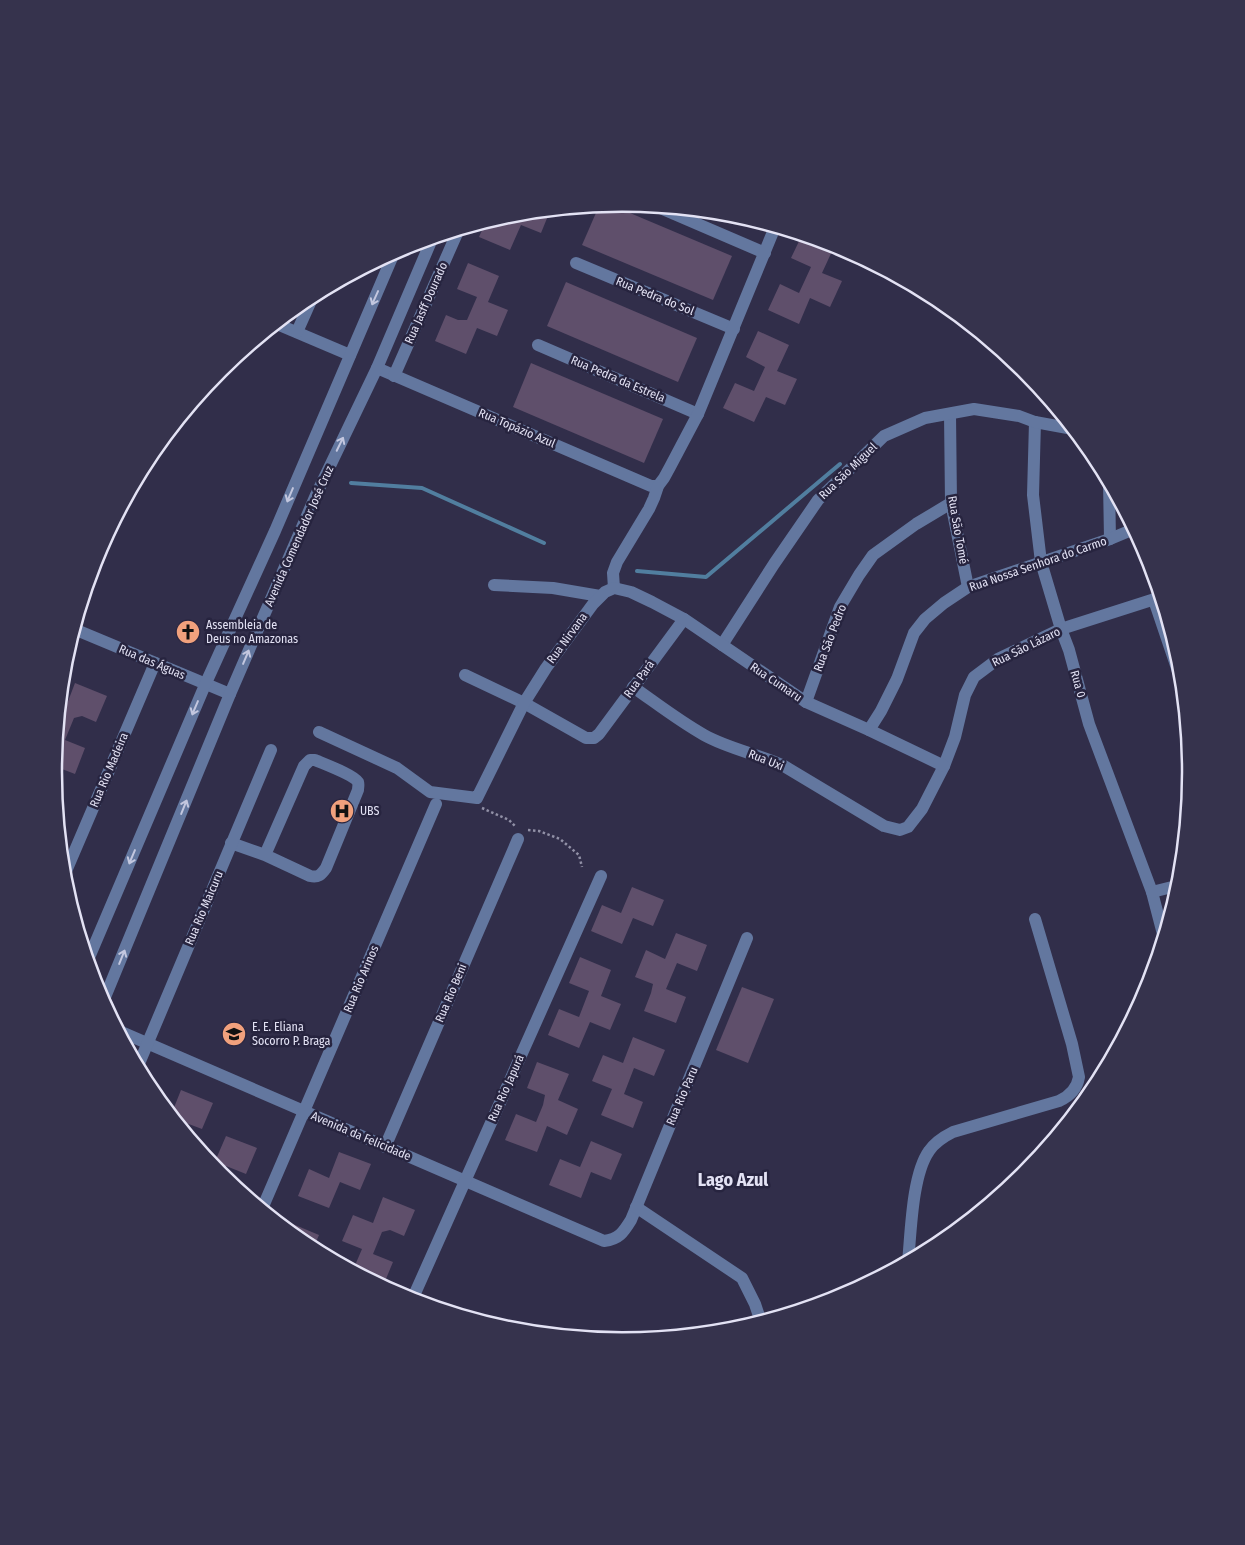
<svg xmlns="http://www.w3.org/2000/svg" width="1245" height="1545" viewBox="0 0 1245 1545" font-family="'Fira Sans Condensed',sans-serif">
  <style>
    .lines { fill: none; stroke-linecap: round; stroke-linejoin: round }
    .stream { stroke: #517e9f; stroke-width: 4 }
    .building { fill: #5f4f6b }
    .path { stroke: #9190a6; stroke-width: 2.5; stroke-dasharray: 2.5 2.5; stroke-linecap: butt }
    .minor { stroke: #63779f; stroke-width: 12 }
    .oneway { stroke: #c3c7df }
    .labels { text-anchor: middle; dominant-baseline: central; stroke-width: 5; stroke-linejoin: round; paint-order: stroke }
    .street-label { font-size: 12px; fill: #e3e2f4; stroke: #27243f }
    .poi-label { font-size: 12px; fill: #e3e2f4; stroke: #27243f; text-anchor: start }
    .district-label { font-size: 18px; font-weight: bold; fill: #e3e2f4; stroke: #27243f }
    .rim { fill: none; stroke: #e3e2f4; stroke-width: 2.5 }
  </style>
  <rect width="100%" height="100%" fill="#312e4a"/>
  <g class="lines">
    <!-- stream -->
    <g class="stream">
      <path d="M351 483 422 488 544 543"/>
      <path d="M637 571 706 577 840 464"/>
    </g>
  </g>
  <!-- building -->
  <g class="building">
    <path d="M611 205 732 256 713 300 582 245 599 206Z"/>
    <path d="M550 211 541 233 521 225 510 250 479 237 485 223 512 215Z"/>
    <path d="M802 235 834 247 822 273 842 281 830 307 810 298 799 324 768 310 780 284 799 293 811 267 791 258Z"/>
    <path d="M468 263 499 276 488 302 508 310 497 336 477 328 466 354 435 341 446 315 458 320H467L477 297 457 289Z"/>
    <path d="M566 282 697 338 678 382 547 326Z"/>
    <path d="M758 331 789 345 777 371 797 379 785 405 766 397 754 422 723 408 735 383 754 391 765 367 746 357Z"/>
    <path d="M531 363 663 419 644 463 513 407Z"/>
    <path d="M75 683 107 696 96 722 82 716 74 718 65 740 85 748 75 774 54 766 59 716 62 717Z"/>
    <path d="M632 887 664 900 653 926 633 918 622 944 591 931 602 905 621 913Z"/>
    <path d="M676 933 707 945 697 971 677 963 666 989 686 997 676 1023 644 1011 651 993 653 984 635 977 646 950 665 959Z"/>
    <path d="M580 957 611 970 601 996 621 1004 610 1030 590 1022 579 1048 548 1035 559 1009 579 1017 589 991 569 983Z"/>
    <path d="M742 987 774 999 748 1063 716 1050Z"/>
    <path d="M633 1037 665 1050 654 1076 634 1068 624 1094 643 1102 633 1128 601 1115 612 1089 592 1081 603 1055 623 1063Z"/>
    <path d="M537 1062 569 1074 558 1100 578 1109 567 1135 547 1126 537 1152 505 1140 516 1114 536 1122 543 1105 545 1095 527 1088Z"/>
    <path d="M181 1090 213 1103 202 1129 186 1123 181 1127 171 1115Z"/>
    <path d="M226 1136 257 1148 246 1174 226 1166 222 1176 213 1166Z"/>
    <path d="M591 1141 622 1154 611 1180 591 1172 581 1198 549 1185 560 1159 580 1167Z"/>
    <path d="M339 1152 371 1164 360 1190 340 1182 329 1208 298 1196 309 1169 329 1178Z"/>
    <path d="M383 1197 415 1210 404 1236 390 1230 382 1232 373 1254 393 1262 383 1286 353 1270 362 1249 342 1241 353 1215 373 1223Z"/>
    <path d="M276 1217 319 1235 313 1249 306 1245 275 1220Z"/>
  </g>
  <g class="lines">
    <!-- path -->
    <g class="path">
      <path d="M482 808 509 820 516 827"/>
      <path d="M528 830 539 831 560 839 579 855 582 867"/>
    </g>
    <!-- minor -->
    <g class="minor">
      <path d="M658 207 765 253"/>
      <path d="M576 263 734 329"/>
      <path d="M277 324 350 355"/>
      <path d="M297 332 313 296"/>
      <path d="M538 345 698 414"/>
      <path d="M377 368 651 486H658"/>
      <path d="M394 376 458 231"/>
      <path d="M950 414 951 503 968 587"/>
      <path d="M1035 422 1033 495 1041 562 1061 629 1069 650 1089 724 1152 892 1164 938"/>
      <path d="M1109 482 1110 539"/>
      <path d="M494 585 553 588 600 596"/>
      <path d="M614 588 613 573 617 562 649 509 654 498 658 486 664 478 670 467 698 414 775 227"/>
      <path d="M1154 600 1183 686"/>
      <path d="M74 629 230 694"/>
      <path d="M722 645 774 564 818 500 884 436 925 418 974 409 1019 416 1035 422 1073 429"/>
      <path d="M465 675 524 703 586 738H594L599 734 684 619"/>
      <path d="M633 687C656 703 679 721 704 735 729 749 758 754 784 766L884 826 900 830 908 827 922 809 944 766 955 737 965 695 974 677 998 659 1061 629 1161 597"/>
      <path d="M806 702 840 607 859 575 873 555 916 524 951 503"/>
      <path d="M869 730 881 711 897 679 914 633 925 619 944 603 968 587 1110 539 1134 529"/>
      <path d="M319 732 397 768 430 792 477 798 524 703 546 668 593 604 605 592 614 588 631 592 652 602 684 619 806 702 869 730 944 766"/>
      <path d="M231 843 265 855 304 766 310 760H315C324 764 354 775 358 782 359 785 358 787 358 790L326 868C321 875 318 878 310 876L265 855"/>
      <path d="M64 876 155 663"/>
      <path d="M1152 892 1180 885"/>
      <path d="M88 960 205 685 275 531 394 253"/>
      <path d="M103 1002 230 694 316 495 377 368 432 239"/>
      <path d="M119 1031 604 1241C619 1239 623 1233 631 1220L747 938"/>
      <path d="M138 1066 271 750"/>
      <path d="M385 1147 518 839"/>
      <path d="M636 1207 742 1278 755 1304 761 1322"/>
      <path d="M262 1209 436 804"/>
      <path d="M908 1262C911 1232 912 1175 929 1151 935 1142 943 1137 953 1132L1059 1101C1070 1096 1077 1089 1079 1077L1072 1044 1035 919"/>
      <path d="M412 1300 601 876"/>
    </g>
  </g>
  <!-- one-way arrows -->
  <defs><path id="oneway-shaft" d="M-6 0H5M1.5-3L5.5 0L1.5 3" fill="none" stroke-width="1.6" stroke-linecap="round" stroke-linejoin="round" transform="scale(1.25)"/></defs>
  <g class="oneway">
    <use href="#oneway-shaft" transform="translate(375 298) rotate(114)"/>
    <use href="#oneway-shaft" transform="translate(340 444) rotate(-64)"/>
    <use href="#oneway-shaft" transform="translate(290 495) rotate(113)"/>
    <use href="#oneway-shaft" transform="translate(246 657) rotate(-67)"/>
    <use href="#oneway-shaft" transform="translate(195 708) rotate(113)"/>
    <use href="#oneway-shaft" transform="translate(184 807) rotate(-68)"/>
    <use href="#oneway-shaft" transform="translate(132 857) rotate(113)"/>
    <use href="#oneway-shaft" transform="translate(122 957) rotate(-68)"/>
  </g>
  <!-- icons -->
  <defs>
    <g id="church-disc" transform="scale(1.25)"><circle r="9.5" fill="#f1a17d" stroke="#27243f"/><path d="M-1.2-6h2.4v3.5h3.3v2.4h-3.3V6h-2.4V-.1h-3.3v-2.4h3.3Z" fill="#111"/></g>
    <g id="hospital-disc" transform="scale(1.25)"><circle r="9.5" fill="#f1a17d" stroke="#27243f"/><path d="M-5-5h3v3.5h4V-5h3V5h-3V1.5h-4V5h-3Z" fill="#111"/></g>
    <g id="school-disc" transform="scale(1.25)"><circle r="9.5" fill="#f1a17d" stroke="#27243f"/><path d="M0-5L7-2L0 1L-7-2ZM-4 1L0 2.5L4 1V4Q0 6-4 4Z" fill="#111"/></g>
  </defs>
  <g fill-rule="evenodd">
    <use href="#church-disc" x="188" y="632"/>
    <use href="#hospital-disc" x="342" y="811"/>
    <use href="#school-disc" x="234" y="1034"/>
  </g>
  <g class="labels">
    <!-- street labels -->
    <g class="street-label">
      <text transform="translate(655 296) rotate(22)">Rua Pedra do Sol</text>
      <text transform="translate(426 303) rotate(-66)">Rua Jasff Dourado</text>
      <text transform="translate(618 379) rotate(23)">Rua Pedra da Estrela</text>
      <text transform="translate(517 428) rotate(23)">Rua Topázio Azul</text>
      <text transform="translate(848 471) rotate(-44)">Rua São Miguel</text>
      <text transform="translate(958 530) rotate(80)">Rua São Tomé</text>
      <text transform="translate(299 536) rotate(-66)">Avenida Comendador José Cruz</text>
      <text transform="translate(1038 564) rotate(-19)">Rua Nossa Senhora do Carmo</text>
      <text transform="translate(567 638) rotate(-54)">Rua Nirvana</text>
      <text transform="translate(830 638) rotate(-69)">Rua São Pedro</text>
      <text transform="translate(1026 647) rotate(-26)">Rua São Lázaro</text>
      <text transform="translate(152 662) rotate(23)">Rua das Águas</text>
      <text transform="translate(639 679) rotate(-54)">Rua Pará</text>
      <text transform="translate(776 682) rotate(34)">Rua Cumaru</text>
      <text transform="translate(1078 684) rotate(74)">Rua 0</text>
      <text transform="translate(766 760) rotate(22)">Rua Uxi</text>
      <text transform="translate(109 770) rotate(-67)">Rua Rio Madeira</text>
      <text transform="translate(204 908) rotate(-67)">Rua Rio Maicuru</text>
      <text transform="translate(361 979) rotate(-67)">Rua Rio Arinos</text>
      <text transform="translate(451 993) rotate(-67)">Rua Rio Beni</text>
      <text transform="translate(506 1088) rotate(-66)">Rua Rio Japurá</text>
      <text transform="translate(682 1096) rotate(-67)">Rua Rio Paru</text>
      <text transform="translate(361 1136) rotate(23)">Avenida da Felicidade</text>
    </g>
    <!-- poi labels -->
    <g class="poi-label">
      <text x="206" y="625">Assembleia de<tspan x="206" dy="14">Deus no Amazonas</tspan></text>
      <text x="360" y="811">UBS</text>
      <text x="252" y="1027">E. E. Eliana<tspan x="252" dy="14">Socorro P. Braga</tspan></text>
    </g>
    <!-- district labels -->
    <g class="district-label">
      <text x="733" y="1180">Lago Azul</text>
    </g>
  </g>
  <!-- crop -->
  <path d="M0 0H1245V1545H0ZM62 772a560 560 0 1 1 1120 0a560 560 0 1 1-1120 0Z" fill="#36334d" fill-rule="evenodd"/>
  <path class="rim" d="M62 772a560 560 0 1 1 1120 0a560 560 0 1 1-1120 0Z"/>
</svg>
